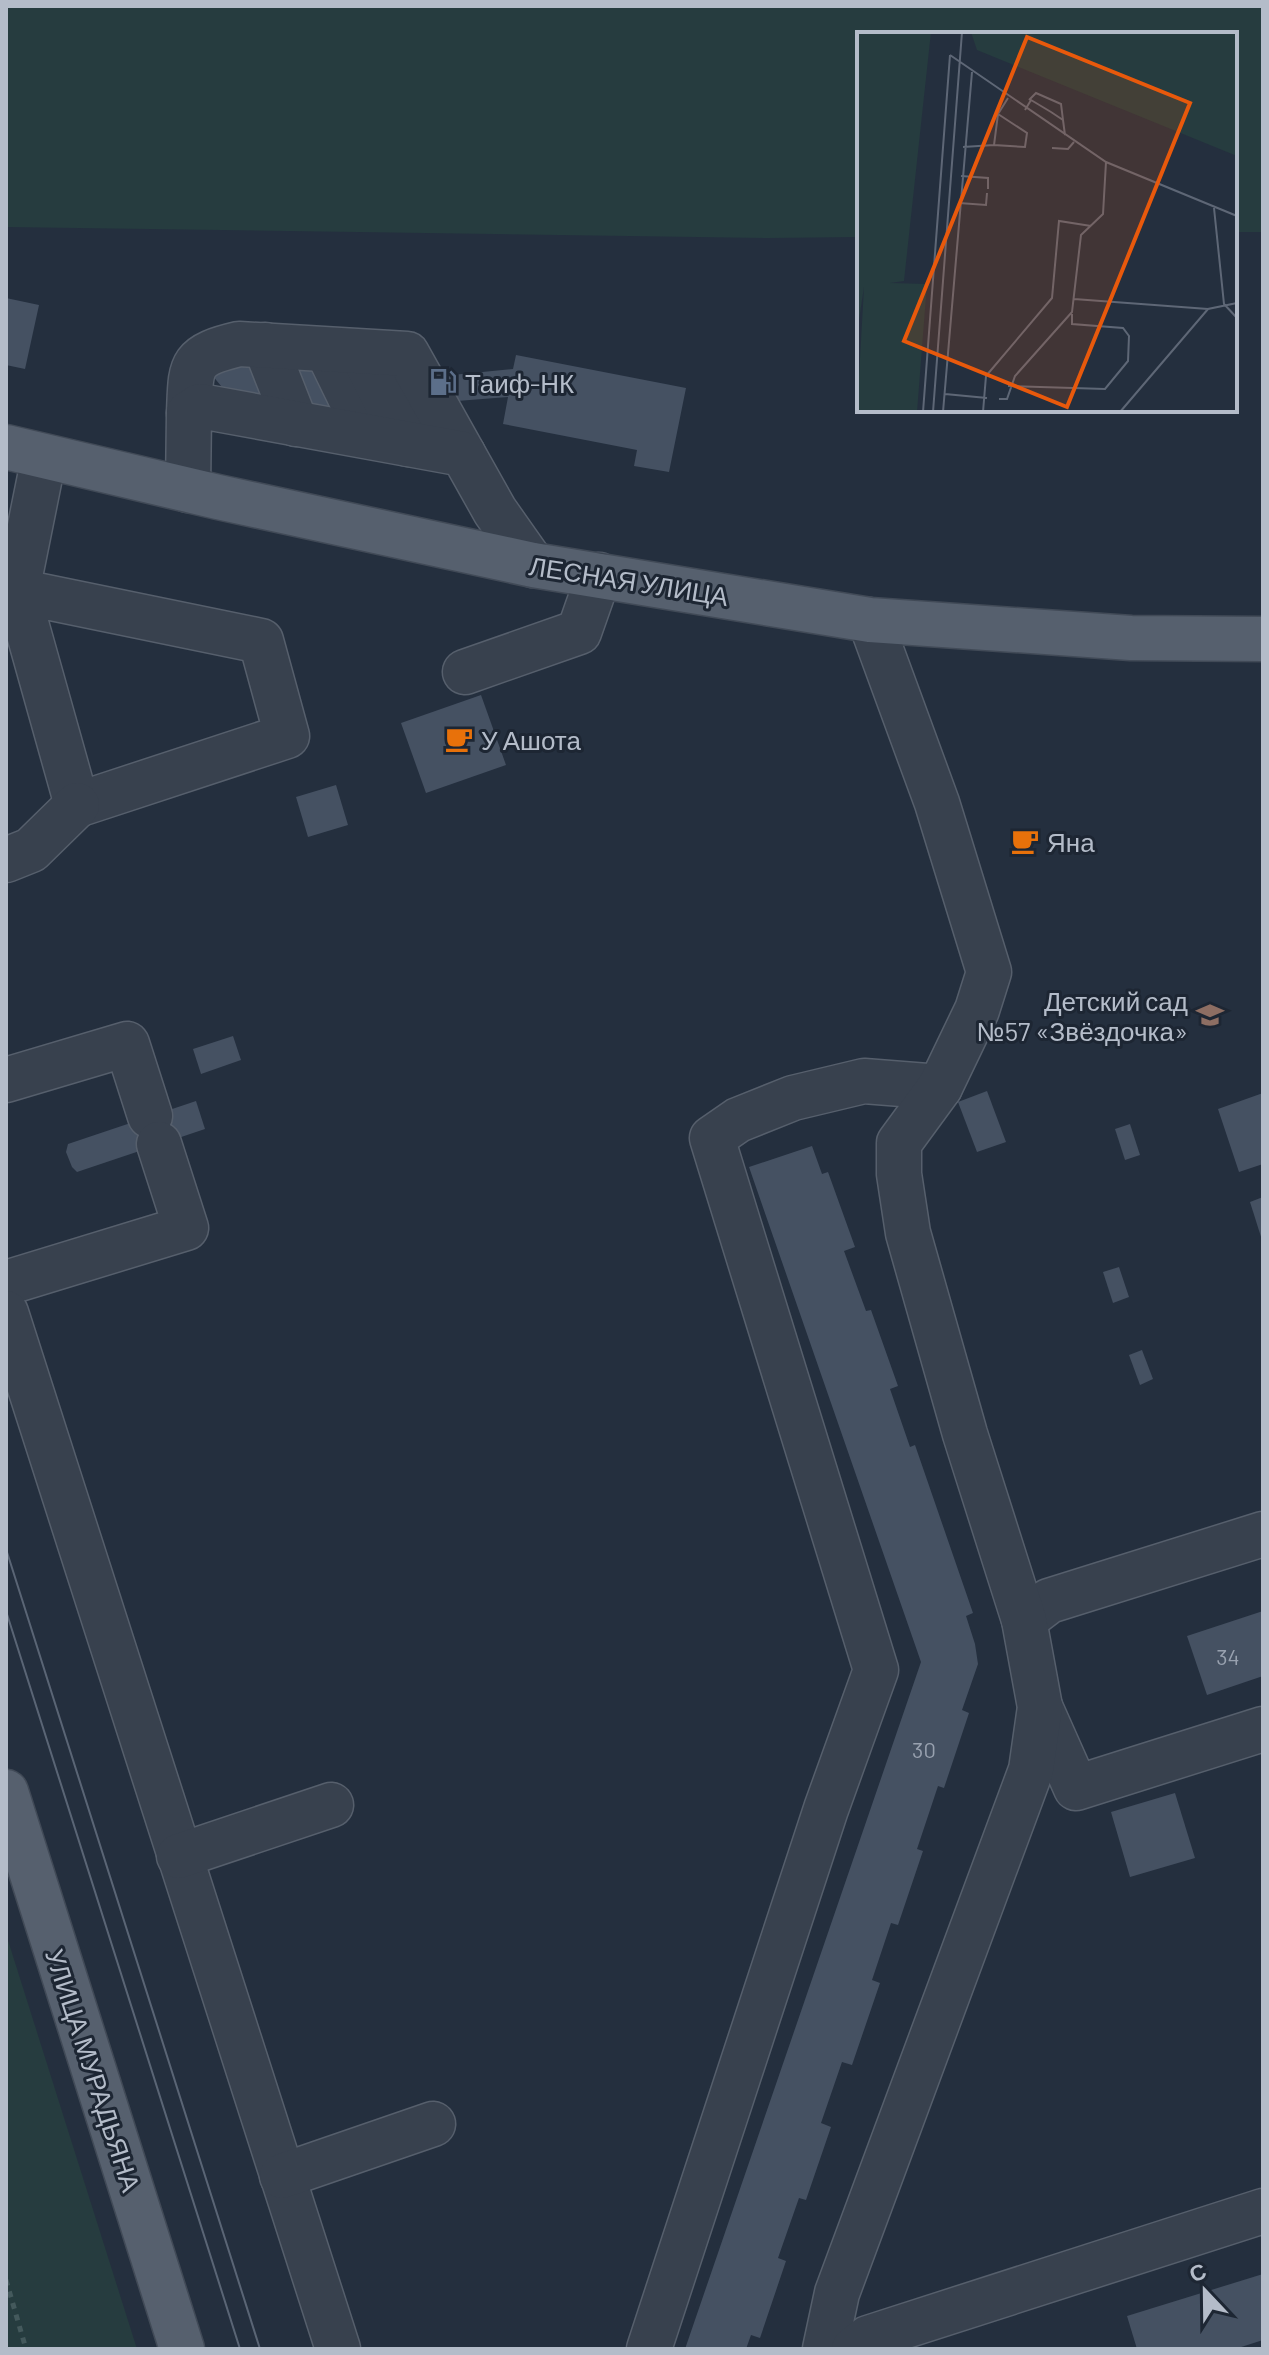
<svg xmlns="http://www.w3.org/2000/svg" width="1269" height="2355" viewBox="0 0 1269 2355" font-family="Barlow,sans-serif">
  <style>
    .green { fill: #263c3f }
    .building { fill: #455162 }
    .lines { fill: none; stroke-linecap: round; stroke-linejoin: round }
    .minor-casing { stroke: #565f6c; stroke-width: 47 }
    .major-casing { stroke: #414a57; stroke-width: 47 }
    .path { stroke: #44595c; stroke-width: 5; stroke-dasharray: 6 6; stroke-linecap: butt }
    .minor { stroke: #38414e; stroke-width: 44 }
    .major { stroke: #56606e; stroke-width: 44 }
    .tram { stroke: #5a6575; stroke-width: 2 }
    .labels { text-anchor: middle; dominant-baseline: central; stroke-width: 6; stroke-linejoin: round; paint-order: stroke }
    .number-label { font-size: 22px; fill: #98a1af }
    .poi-label { font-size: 26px; fill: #b4bcc9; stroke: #1d2633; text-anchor: start }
    .street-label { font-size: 26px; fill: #b4bcc9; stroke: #1d2633 }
    .inset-road { fill: none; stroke: #5e6776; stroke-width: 2 }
    .view { fill: #e8590c; fill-opacity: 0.15; stroke: #e8590c; stroke-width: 4 }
    .inset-edge { fill: none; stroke: #b4bcc9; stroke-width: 4 }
  </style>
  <rect width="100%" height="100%" fill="#242f3e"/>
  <!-- green -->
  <g class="green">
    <path d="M6 6H1263V232H1235V34H859V237L770 238 6 227Z"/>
    <path d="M6 1934 137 2349H6Z"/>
  </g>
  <!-- building -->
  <g class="building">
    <path d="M6 298 39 305 25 369 6 365Z"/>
    <path d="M236 354 442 376 513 369 516 355 686 388 669 472 634 466 637 450 503 424 508 397 355 409 231 398 207 369Z"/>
    <path d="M481 695 506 765 426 793 401 723Z"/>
    <path d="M336 785 348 825 308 837 296 797Z"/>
    <path d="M233 1036 241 1060 201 1074 193 1049Z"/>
    <path d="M987 1091 1006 1142 977 1152 958 1102Z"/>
    <path d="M1263 1093V1164L1239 1172 1218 1109Z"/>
    <path d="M196 1101 205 1129 77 1172 72 1167 66 1152 68 1144Z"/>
    <path d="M1130 1124 1140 1155 1125 1160 1115 1129Z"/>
    <path d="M812 1146 822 1174 828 1172 855 1247 844 1251 866 1311 871 1310 898 1386 890 1389 910 1447 915 1445 973 1613 966 1616 975 1644 978 1664 962 1710 969 1713 944 1788 938 1786 917 1849 923 1851 898 1925 891 1923 872 1980 880 1983 852 2065 842 2062 821 2123 831 2127 806 2200 799 2198 778 2258 786 2261 760 2338 751 2335 746 2349H685L921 1662 749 1167Z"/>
    <path d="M1263 1197V1240H1262L1250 1202Z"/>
    <path d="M1119 1267 1129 1297 1113 1303 1103 1272Z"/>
    <path d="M1142 1350 1153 1379 1140 1385 1129 1355Z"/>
    <path d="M1263 1611V1676L1207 1695 1187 1636Z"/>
    <path d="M1175 1793 1195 1858 1130 1877 1111 1812Z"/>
    <path d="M1263 2274V2340L1235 2349H1137L1127 2316Z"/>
  </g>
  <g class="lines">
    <!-- minor casing -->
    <g class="minor-casing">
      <g id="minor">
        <path d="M265 345 296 424"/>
        <path d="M327 350 369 436"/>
        <path d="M361 352 408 444"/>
        <path d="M189 413C191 365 188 356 239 344L407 354 463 454"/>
        <path d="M188 490 189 413 200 406 463 454 495 511 533 565"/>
        <path d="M17 591 261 641 287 736 77 805 17 591 44 457"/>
        <path d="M465 672 579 632 599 575"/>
        <path d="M6 860 31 850 77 805"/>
        <path d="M6 1080 127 1044 150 1116"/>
        <path d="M6 1283 186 1228 159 1144"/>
        <path d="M6 1313 338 2349"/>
        <path d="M1024 1620 1049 1601 1263 1534"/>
        <path d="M1040 1707 1076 1788 1263 1729"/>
        <path d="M179 1856 331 1805"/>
        <path d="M282 2176 433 2124"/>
        <path d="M649 2349 826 1809 876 1670 712 1138 738 1120 793 1098 864 1081 940 1087"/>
        <path d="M825 2349 837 2293 1031 1770 1040 1707 1024 1620 965 1434 908 1233 899 1174V1143L940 1087 977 1010 989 972 937 803 870 620"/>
        <path d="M854 2349 868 2338 1263 2211"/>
      </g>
    </g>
    <!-- major casing -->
    <g class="major-casing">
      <g id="major">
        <path d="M6 447 218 497 533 565 870 620 1131 638 1263 639"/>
        <path d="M6 1792 182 2349"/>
      </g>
    </g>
    <!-- path -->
    <path class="path" d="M6 2280 26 2349"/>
    <!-- minor -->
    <use href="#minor" class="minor"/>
    <!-- major -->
    <use href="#major" class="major"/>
    <!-- tram -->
    <g class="tram">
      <path d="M6 1549 260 2349"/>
      <path d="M6 1611 240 2349"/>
    </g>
  </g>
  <!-- icons -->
  <defs>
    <g id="fuel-bare" transform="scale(2.16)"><path d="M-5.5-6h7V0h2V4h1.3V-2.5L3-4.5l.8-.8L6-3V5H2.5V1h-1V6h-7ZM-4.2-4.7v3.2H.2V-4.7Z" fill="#5c6f8a" stroke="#1d2633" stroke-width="2.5" paint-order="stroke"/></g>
    <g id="cafe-bare" transform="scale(2.16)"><path d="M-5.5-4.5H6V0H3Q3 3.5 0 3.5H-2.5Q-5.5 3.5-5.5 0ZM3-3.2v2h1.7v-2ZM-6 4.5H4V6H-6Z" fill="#e8710a" stroke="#1d2633" stroke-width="2.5" paint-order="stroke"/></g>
    <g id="school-bare" transform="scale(2.16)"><path d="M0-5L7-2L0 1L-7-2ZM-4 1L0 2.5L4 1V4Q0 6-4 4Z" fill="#8d6e63" stroke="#1d2633" stroke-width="2.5" paint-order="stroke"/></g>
  </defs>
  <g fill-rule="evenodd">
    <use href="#fuel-bare" x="443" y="382"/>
    <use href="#cafe-bare" x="459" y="739"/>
    <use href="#cafe-bare" x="1025" y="841"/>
    <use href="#school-bare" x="1210" y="1015"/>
  </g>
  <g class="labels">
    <!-- number labels -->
    <g class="number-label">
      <text x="1228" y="1656">34</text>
      <text x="924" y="1749">30</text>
    </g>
    <!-- poi labels -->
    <g class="poi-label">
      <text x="465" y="382">Таиф-НК</text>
      <text x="481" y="739">У Ашота</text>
      <text x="1047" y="841">Яна</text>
      <text x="1188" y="1000" text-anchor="end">Детский сад<tspan x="1188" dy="30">№57 «Звёздочка»</tspan></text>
    </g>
    <!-- street labels -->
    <g class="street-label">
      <text transform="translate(629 580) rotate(9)">ЛЕСНАЯ УЛИЦА</text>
      <text transform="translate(94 2070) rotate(72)">УЛИЦА МУРАДЬЯНА</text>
    </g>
  </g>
  <!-- overview -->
  <g transform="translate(857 32)">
    <rect width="380" height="380" fill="#242f3e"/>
    <path d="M0 0H74L47 249 33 251 70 252 60 380H0L7 255 0 301ZM114 0H380V124L120 18Z" fill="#263c3f"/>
    <path class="inset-road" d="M93 23 249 130 380 184M172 68 179 61 204 72 206 88M168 78 174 68 194 80 206 88 208 103M141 82 170 101 168 115 137 113 141 82 151 66M106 115 137 113M195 116 211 117 217 110M104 144 131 146V157M102 171 129 173 130 161M357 176 367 272 380 286M217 267 351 277M151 354 248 357 271 329 272 304 266 296 215 292V282M88 362 130 366M142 367H150L158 344 215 280 224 203 246 182 249 130M66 380 93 23M76 380 105 0M86 380 115 40M126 380 129 344 195 266 202 189 234 194M263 380 351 277 380 271"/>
    <path class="view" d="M170 5 333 71 210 375 47 309Z"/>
    <rect width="380" height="380" class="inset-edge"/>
  </g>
  <!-- border -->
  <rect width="1269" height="2355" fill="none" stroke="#b4bcc9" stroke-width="16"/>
  <!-- north arrow -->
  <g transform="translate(1205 2291) rotate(338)" stroke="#1d2633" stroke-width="6" paint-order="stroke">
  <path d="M0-6L14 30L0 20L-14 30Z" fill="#b4bcc9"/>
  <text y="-12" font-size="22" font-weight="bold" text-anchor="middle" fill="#b4bcc9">С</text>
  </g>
</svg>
